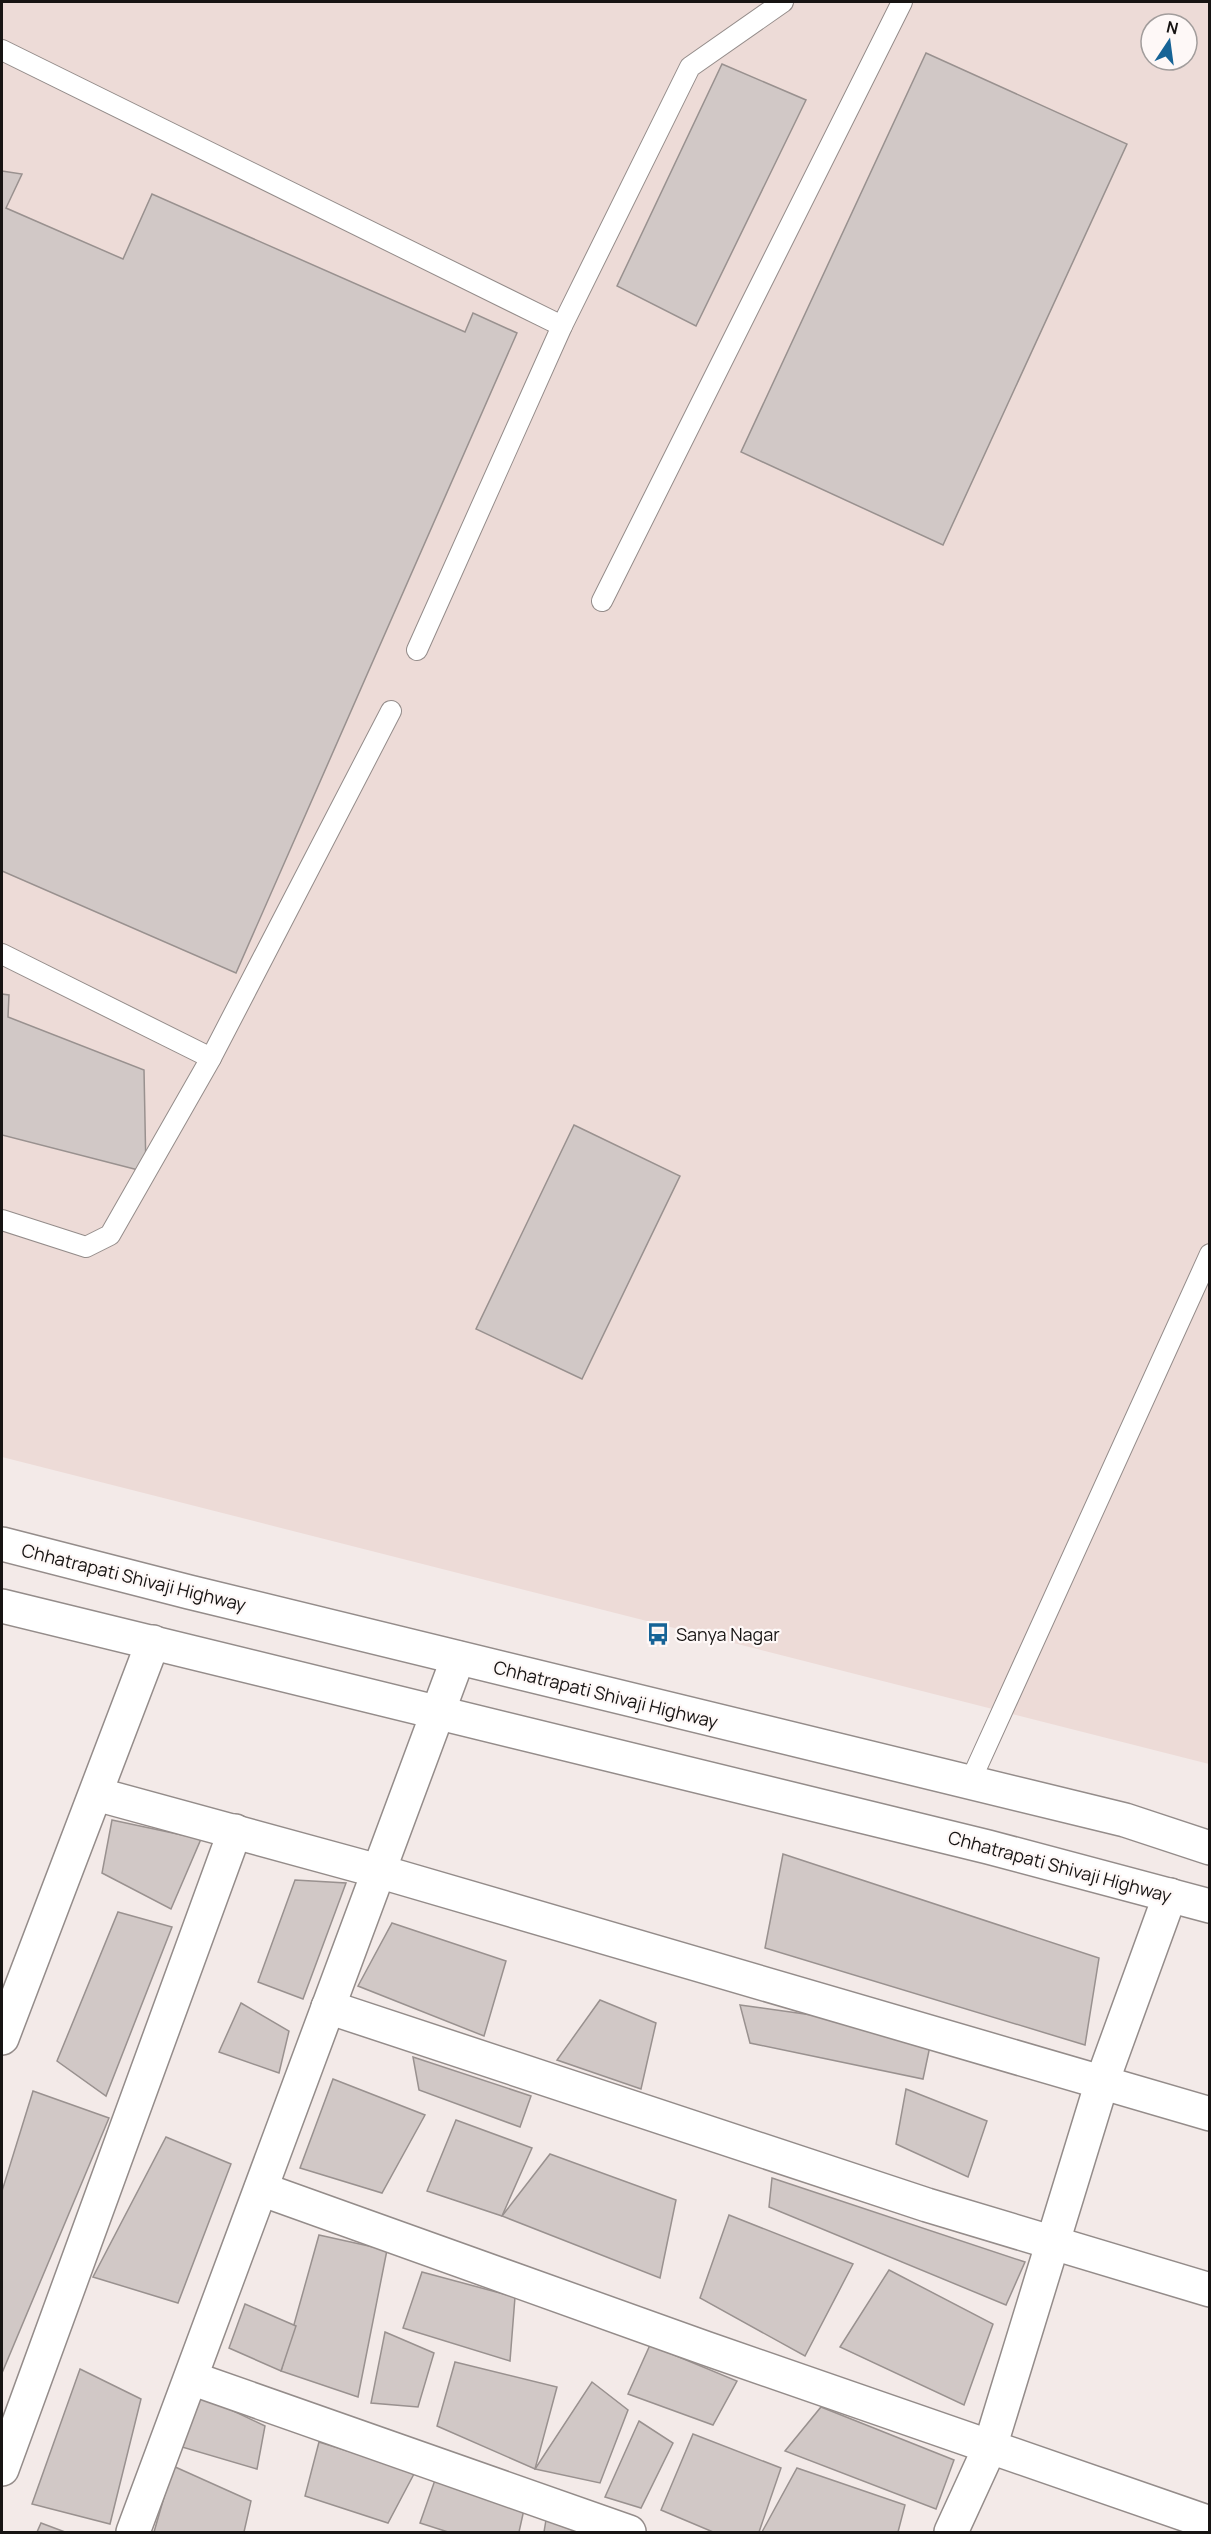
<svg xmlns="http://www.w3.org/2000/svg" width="1211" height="2534" viewBox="0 0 1211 2534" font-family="Manrope,sans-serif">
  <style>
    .built { fill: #eddbd7; fill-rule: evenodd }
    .building { fill: #d1c8c6; stroke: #99918f; stroke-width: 1.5 }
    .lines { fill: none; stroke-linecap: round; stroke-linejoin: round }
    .lane-casing { stroke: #948c8a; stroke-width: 22 }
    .street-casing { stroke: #948c8a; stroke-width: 36 }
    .primary-casing { stroke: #948c8a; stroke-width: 36 }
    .lane { stroke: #fff; stroke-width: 20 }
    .street { stroke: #fff; stroke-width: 33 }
    .primary { stroke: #fff; stroke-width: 33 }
    .labels { text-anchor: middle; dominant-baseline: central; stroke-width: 4.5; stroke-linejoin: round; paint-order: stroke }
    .street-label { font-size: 18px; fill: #171413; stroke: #fef8f7 }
    .poi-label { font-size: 18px; fill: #171413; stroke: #fef8f7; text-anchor: start }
  </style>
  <rect width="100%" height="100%" fill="#f3eae8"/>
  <!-- built -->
  <path class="built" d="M2 2H1209V1764L2 1457ZM1151 24H1187V60H1151Z"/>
  <!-- building -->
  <g class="building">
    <path d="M926 53 1127 144 943 545 741 452Z"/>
    <path d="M722 64 806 100 696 326 617 286Z"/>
    <path d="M2 171 22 174 6 208 123 259 152 194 465 332 473 313 517 333 236 973 2 871Z"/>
    <path d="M2 994 9 995 8 1017 144 1070 146 1172 2 1135Z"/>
    <path d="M574 1125 680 1176 582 1379 476 1329Z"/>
    <path d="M112 1820 201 1839 171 1909 102 1873Z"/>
    <path d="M783 1854 1099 1958 1085 2045 765 1948Z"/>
    <path d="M295 1880 346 1883 303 1999 258 1982Z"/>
    <path d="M118 1912 172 1927 106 2096 57 2061Z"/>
    <path d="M392 1923 506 1961 484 2036 358 1986Z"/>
    <path d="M600 2000 656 2023 641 2089 557 2060Z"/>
    <path d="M241 2003 289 2031 279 2073 219 2052Z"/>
    <path d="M740 2005 933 2032 923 2079 750 2043Z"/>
    <path d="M413 2057 531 2096 520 2127 419 2090Z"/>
    <path d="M333 2079 425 2115 382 2193 300 2168Z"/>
    <path d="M906 2089 987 2121 968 2177 896 2144Z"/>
    <path d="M33 2091 109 2118 2 2373V2191Z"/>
    <path d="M456 2120 532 2148 502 2216 427 2191Z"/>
    <path d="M166 2137 231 2164 178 2303 93 2277Z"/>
    <path d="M550 2154 676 2200 660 2278 502 2216Z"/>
    <path d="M772 2178 1025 2262 1006 2305 769 2207Z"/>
    <path d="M729 2215 853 2264 805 2356 700 2298Z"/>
    <path d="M319 2235 387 2250 358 2397 281 2371Z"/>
    <path d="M889 2270 993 2324 964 2405 840 2347Z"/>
    <path d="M422 2272 515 2297 510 2361 403 2328Z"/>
    <path d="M245 2304 296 2326 281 2371 229 2348Z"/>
    <path d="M385 2332 434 2353 418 2407 371 2403Z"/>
    <path d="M650 2345 737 2381 713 2425 628 2394Z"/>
    <path d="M455 2362 557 2387 535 2469 437 2426Z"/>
    <path d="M80 2369 141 2399 110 2524 32 2504Z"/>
    <path d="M592 2382 628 2410 600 2483 535 2469Z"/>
    <path d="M187 2389 265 2426 257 2469 182 2447Z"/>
    <path d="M821 2407 954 2460 936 2509 785 2451Z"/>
    <path d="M639 2421 673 2443 641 2508 605 2497Z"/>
    <path d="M693 2434 781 2468 759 2532H713L661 2510Z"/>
    <path d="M319 2442 415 2472 388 2523 305 2496Z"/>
    <path d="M173 2466 251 2501 244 2532H154Z"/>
    <path d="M797 2468 905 2505 898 2532H762Z"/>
    <path d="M435 2480 527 2496 519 2532H448L420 2523Z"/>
    <path d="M546 2520 578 2532H544Z"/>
    <path d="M41 2523 65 2532H37Z"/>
  </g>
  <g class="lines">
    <!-- lane casing -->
    <g class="lane-casing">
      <g id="lane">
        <path d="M2 50 562 326"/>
        <path d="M602 601 902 2"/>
        <path d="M417 650 562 326 690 67 783 2"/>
        <path d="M2 954 211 1058 391 711"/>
        <path d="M2 1220 86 1247 110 1235 211 1058"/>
        <path d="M970 1782 1210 1254"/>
      </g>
    </g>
    <!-- street casing -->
    <g class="street-casing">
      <g id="street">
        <path d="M96 1794 378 1871 1210 2114"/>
        <path d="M328 2007 927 2205 1210 2290"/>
        <path d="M2 2038 153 1642"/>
        <path d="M261 2189 705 2348 1210 2523"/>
        <path d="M191 2378 629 2532"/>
        <path d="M2 2469 235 1831"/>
        <path d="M133 2532 458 1658"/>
        <path d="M951 2532 990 2447 1102 2082 1170 1895"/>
      </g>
    </g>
    <!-- primary casing -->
    <g class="primary-casing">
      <g id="primary">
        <path d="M2 1544 189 1592 1125 1820 1210 1848"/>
        <path d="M2 1606 988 1847 1210 1906"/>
      </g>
    </g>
    <!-- lane -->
    <use href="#lane" class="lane"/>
    <!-- street -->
    <use href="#street" class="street"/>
    <!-- primary -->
    <use href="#primary" class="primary"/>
  </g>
  <!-- icons -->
  <defs>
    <g id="bus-bare" transform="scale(1.8)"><path d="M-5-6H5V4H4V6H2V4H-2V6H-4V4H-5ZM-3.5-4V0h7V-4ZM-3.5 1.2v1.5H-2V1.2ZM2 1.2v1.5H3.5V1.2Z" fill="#166396" stroke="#fef8f7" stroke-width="2.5" paint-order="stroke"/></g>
  </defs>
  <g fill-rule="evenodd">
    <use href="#bus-bare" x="658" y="1634"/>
  </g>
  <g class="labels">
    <!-- street labels -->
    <g class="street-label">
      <text transform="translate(134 1577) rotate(14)">Chhatrapati Shivaji Highway</text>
      <text transform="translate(606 1694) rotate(14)">Chhatrapati Shivaji Highway</text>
      <text transform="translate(1060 1866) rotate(15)">Chhatrapati Shivaji Highway</text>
    </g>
    <!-- poi labels -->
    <g class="poi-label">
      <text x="676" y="1634">Sanya Nagar</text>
    </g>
  </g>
  <!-- border -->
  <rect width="1211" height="2534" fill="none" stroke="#171413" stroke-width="6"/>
  <!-- north arrow -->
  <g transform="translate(1169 42) rotate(13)"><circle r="28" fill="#fef8f7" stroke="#a29d9c" stroke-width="1.5"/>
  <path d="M0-4.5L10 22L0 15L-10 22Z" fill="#166396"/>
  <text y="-9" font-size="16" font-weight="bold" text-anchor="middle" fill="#171413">N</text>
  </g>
</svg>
